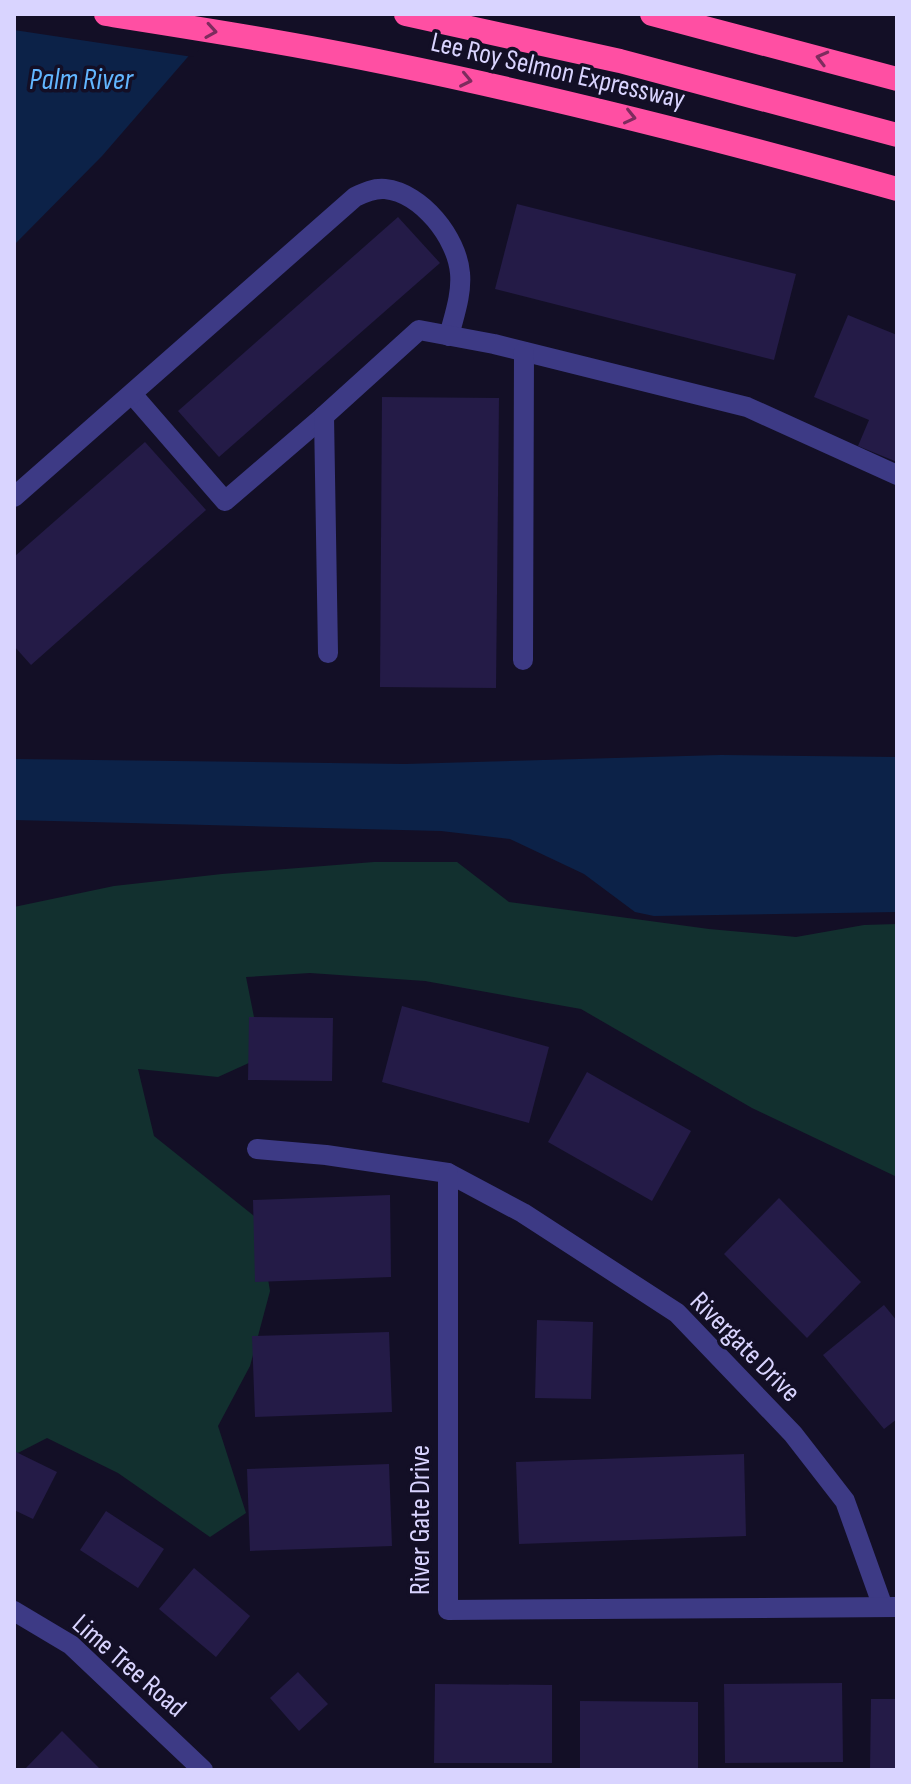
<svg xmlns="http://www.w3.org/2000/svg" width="911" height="1784" viewBox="0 0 911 1784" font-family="'Sofia Sans Condensed',sans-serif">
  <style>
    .green { fill: #12302f }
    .water { fill: #0c2248 }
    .pier { fill: #130f26 }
    .building { fill: #241b47 }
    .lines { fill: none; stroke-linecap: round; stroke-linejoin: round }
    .lane { stroke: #3d3a85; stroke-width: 20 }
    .street { stroke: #3d3a85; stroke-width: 20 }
    .highway { stroke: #ff4fa3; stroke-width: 24 }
    .oneway { stroke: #7d2c5e }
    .labels { text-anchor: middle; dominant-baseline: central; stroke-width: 7; stroke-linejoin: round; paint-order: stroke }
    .street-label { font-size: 28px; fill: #d9d4ff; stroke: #130f26 }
    .water-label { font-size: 30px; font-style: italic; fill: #62b6ff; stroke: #130f26 }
  </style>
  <rect width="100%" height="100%" fill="#130f26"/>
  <!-- green -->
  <path class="green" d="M374 862H457L509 902 709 929 796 937 864 925 897 924V1177L752 1108 581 1009 425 981 310 973 246 977 262 1057 218 1077 138 1069 154 1136 258 1219 270 1291 250 1366 218 1426 246 1513 210 1537 118 1473 47 1438 14 1455V907L114 886 222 874Z"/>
  <!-- water -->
  <g class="water">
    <path d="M14 14H225L102 156 14 245Z"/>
    <path d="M721 755 897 757V912L654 916 635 912 584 874 510 839 441 831 14 820V759L405 764Z"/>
  </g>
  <!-- pier -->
  <path class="pier" d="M14 14H229L193 57 14 30Z"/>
  <!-- building -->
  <g class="building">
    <path d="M517 204 796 274 774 360 495 289Z"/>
    <path d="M398 217 440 263 219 457 178 411Z"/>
    <path d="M848 315 897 335V462L858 446 869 420 814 397Z"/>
    <path d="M382 397 499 398 496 688 380 687Z"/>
    <path d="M145 442 206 510 31 665 14 646V557Z"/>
    <path d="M402 1006 549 1047 529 1123 382 1082Z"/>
    <path d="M249 1017 333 1018 332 1081 248 1080Z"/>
    <path d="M587 1072 691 1131 652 1201 548 1142Z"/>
    <path d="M390 1195 391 1277 255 1282 253 1200Z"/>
    <path d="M779 1198 861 1282 807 1338 724 1254Z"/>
    <path d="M884 1305 897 1321V1419L884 1429 823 1355Z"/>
    <path d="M537 1320 593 1322 591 1399 535 1398Z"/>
    <path d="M389 1332 392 1412 255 1417 252 1336Z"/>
    <path d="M14 1451 57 1472 33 1519 14 1510Z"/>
    <path d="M744 1454 746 1536 519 1544 516 1462Z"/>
    <path d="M389 1464 392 1546 250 1551 247 1469Z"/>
    <path d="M106 1511 164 1549 138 1588 80 1550Z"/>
    <path d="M194 1568 250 1616 216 1657 159 1609Z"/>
    <path d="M298 1672 328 1704 299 1731 270 1698Z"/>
    <path d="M842 1683 843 1762 725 1763 724 1684Z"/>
    <path d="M435 1684 552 1685V1763H434Z"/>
    <path d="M871 1699H897V1770H870Z"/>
    <path d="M580 1701 698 1702V1770H580Z"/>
    <path d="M62 1731 101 1770H24Z"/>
  </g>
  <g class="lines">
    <!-- lane -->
    <g class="lane">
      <path d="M132 394 225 501 324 416"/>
      <path d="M14 497 355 197C365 192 374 188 385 189 422 193 457 238 460 273 462 294 454 316 449 336"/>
      <path d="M328 653 324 416 419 330 494 344 747 407 897 475"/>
      <path d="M523 660 524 352"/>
    </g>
    <!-- street -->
    <g class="street">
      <path d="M257 1149 326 1155 448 1173 523 1213 677 1313 793 1434 845 1501 883 1607"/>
      <path d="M448 1173V1610L897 1607"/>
      <path d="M14 1611 71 1645 203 1770"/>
    </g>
    <!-- highway -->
    <g class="highway">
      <path d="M106 14C201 29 297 44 392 64 562 99 730 142 897 189"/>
      <path d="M406 14 620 61 897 135"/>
      <path d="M652 14 897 79"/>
    </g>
  </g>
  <!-- one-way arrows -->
  <defs><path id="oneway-chevron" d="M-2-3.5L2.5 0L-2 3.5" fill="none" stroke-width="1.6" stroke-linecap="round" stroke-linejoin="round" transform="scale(2)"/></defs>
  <g class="oneway">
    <use href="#oneway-chevron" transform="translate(211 31) rotate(9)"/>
    <use href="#oneway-chevron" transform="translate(822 58) rotate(-165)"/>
    <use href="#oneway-chevron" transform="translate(466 80) rotate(12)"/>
    <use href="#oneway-chevron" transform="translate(630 117) rotate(13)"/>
  </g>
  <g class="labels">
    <!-- street labels -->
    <g class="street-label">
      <text transform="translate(558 71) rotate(13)">Lee Roy Selmon Expressway</text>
      <text transform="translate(745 1347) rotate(45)">Rivergate Drive</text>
      <text transform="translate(420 1520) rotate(-90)">River Gate Drive</text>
      <text transform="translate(129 1666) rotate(41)">Lime Tree Road</text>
    </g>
    <!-- water labels -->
    <g class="water-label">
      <text x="81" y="80">Palm River</text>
    </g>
  </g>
  <!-- border -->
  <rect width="911" height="1784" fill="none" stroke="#d9d4ff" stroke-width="32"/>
</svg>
